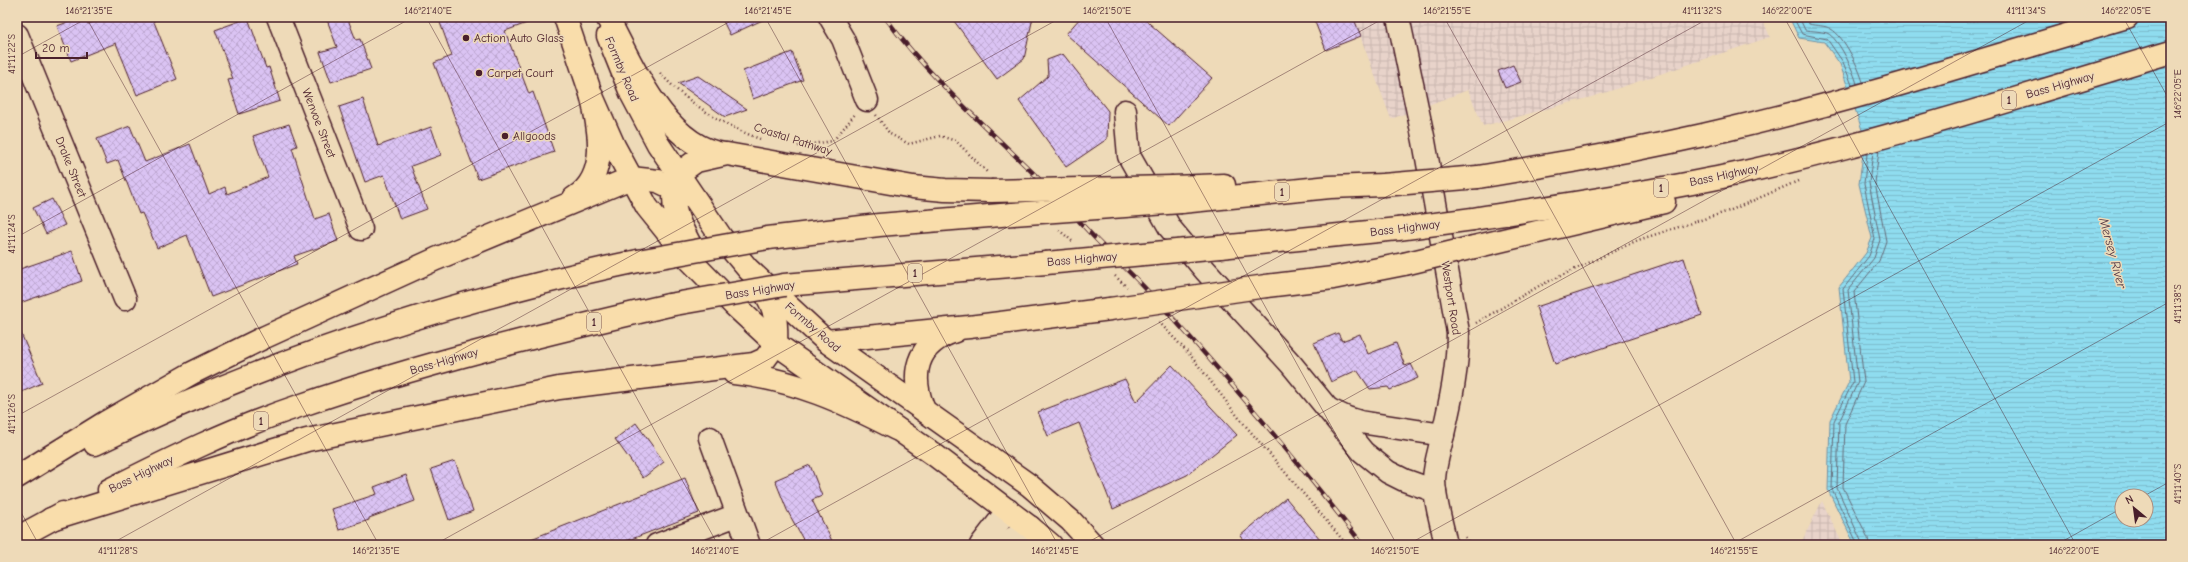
<svg xmlns="http://www.w3.org/2000/svg" width="2188" height="562" viewBox="0 0 2188 562" font-family="'Comic Neue',sans-serif">
  <style>
    .industrial { fill: url(#industrial-grid) }
    .water { fill: url(#water-rules); stroke: #7390a1; fill-rule: evenodd }
    .lines { fill: none; stroke-linecap: round; stroke-linejoin: round }
    .shore { stroke: #666b79; stroke-width: 1 }
    .building { fill: url(#building-cross-hatch); stroke: #4a1f2b }
    .minor-casing { stroke: #4a1f2b; stroke-width: 25 }
    .major-casing { stroke: #4a1f2b; stroke-width: 25 }
    .highway-casing { stroke: #4a1f2b; stroke-width: 25 }
    .path { stroke: #4a1f2b; stroke-width: 2.5; stroke-dasharray: 1 3; stroke-linecap: butt }
    .minor { stroke: #eedab8; stroke-width: 22 }
    .major { stroke: #f9ddab; stroke-width: 22 }
    .highway { stroke: #f9ddab; stroke-width: 22 }
    .rail-casing { stroke: #4a1f2b; stroke-width: 4.5 }
    .rail { stroke: #eedab8; stroke-width: 3; stroke-dasharray: 9; stroke-linecap: butt }
    .highway-bridge-casing { stroke: #4a1f2b; stroke-width: 25; stroke-linecap: butt }
    .highway-bridge { stroke: #f9ddab; stroke-width: 22 }
    .ticks { fill: none; stroke: #4a1f2b; stroke-width: 1; stroke-opacity: 0.45 }
    .poi-dot { fill: #4a1f2b; stroke: #eedab8; stroke-width: 1.5 }
    .labels { text-anchor: middle; dominant-baseline: central; stroke-width: 3; stroke-linejoin: round; paint-order: stroke }
    .shield { fill: #eedab8; stroke: #7b5755; stroke-width: 1 }
    .shield-label { font-size: 11px; font-weight: bold; fill: #4a1f2b }
    .poi-label { font-size: 12px; fill: #4a1f2b; stroke: #eedab8; text-anchor: start }
    .street-label { font-size: 12px; fill: #4a1f2b; stroke: #eedab8 }
    .water-label { font-size: 13px; font-style: italic; fill: #543b48; stroke: #eedab8 }
    .neatline { fill: none; stroke: #4a1f2b; stroke-width: 1.5 }
    .ticks-label { font-size: 10px; text-anchor: middle; fill: #4a1f2b }
  </style>
  <defs>
    <pattern id="industrial-grid" width="8" height="8" patternUnits="userSpaceOnUse"><rect width="8" height="8" fill="#e8d3ca"/><path d="M0 4h8M4 0v8" fill="none" stroke="#c8b5ae"/></pattern>
    <pattern id="water-rules" width="6" height="5" patternUnits="userSpaceOnUse"><rect width="6" height="5" fill="#8fdcef"/><path d="M0 2.5h6" fill="none" stroke="#7dbccd"/></pattern>
    <pattern id="building-cross-hatch" width="8" height="8" patternUnits="userSpaceOnUse"><rect width="8" height="8" fill="#dac3f3"/><path d="M0 0l8 8M0 8l8-8" fill="none" stroke="#bda7d0"/></pattern>
  </defs>
  <rect width="100%" height="100%" fill="#eedab8"/>
  <filter id="ink" filterUnits="userSpaceOnUse"><feTurbulence type="fractalNoise" baseFrequency=".025" numOctaves="2"/><feDisplacementMap in="SourceGraphic" scale="8" xChannelSelector="R" yChannelSelector="G"/><feConvolveMatrix kernelMatrix="1 2 1 2 8 2 1 2 1" color-interpolation-filters="sRGB"/></filter>
  <g filter="url(#ink)">
    <!-- industrial -->
    <g class="industrial">
      <path d="M1353 17H1762L1770 37 1595 96 1483 126 1468 90 1391 119Z"/>
      <path d="M1822 501 1843 545H1800Z"/>
    </g>
    <!-- water -->
    <path class="water" d="M1789 17H2171V545H1855L1828 490 1830 420 1849 382 1839 287 1866 253 1872 238 1859 184 1865 139 1840 64 1824 42 1799 38ZM2122 496H2146V520H2122Z"/>
    <g class="lines">
      <!-- shore -->
      <g class="shore">
        <path d="M1793 17 1802 34 1827 39 1843 62 1852 85"/>
        <path d="M1799 17 1805 30C1812 31 1820 31 1827 33 1839 38 1854 72 1857 84"/>
        <path d="M1806 17 1809 24C1816 26 1825 25 1831 29 1844 36 1859 68 1863 82"/>
        <path d="M1858 545 1832 489 1834 421 1853 382 1843 289 1869 256 1875 239 1864 184 1867 154"/>
        <path d="M1863 545 1837 488 1839 422 1858 382 1848 290 1874 258 1880 240 1869 183 1873 152"/>
        <path d="M1869 545 1868 538 1843 487 1845 424 1864 382 1854 292 1879 261 1886 241 1875 183 1879 150"/>
      </g>
    </g>
    <!-- building -->
    <g class="building">
      <path d="M82 17H85L88 24 106 17H152L177 79 137 95 116 43 71 61 57 26Z"/>
      <path d="M326 17H347L356 40 360 39 371 69 331 82 320 52 337 47Z"/>
      <path d="M438 17H538V19L505 31 529 94 533 92 554 152 478 179 434 63 452 56Z"/>
      <path d="M721 17H769L730 35Z"/>
      <path d="M951 17H1033L1024 59 997 79Z"/>
      <path d="M1081 17H1142L1212 78 1169 126 1066 34Z"/>
      <path d="M1313 17H1353L1361 36 1326 50Z"/>
      <path d="M248 18 266 68 269 67 280 101 239 114 228 80 233 79 215 30Z"/>
      <path d="M792 52 803 80 753 99 743 71Z"/>
      <path d="M1063 54 1108 111 1107 139 1066 167 1019 101 1048 76 1047 60Z"/>
      <path d="M1513 65 1521 82 1505 88 1498 71Z"/>
      <path d="M698 76 747 109 725 117 678 83Z"/>
      <path d="M363 99 378 146 431 127 441 155 411 166 427 209 400 219 384 175 365 182 339 107Z"/>
      <path d="M289 124 297 146 292 148 315 219 329 214 338 241 294 256 297 264 211 297 187 235 157 248 142 213 139 214 118 160 107 164 97 139 130 126 145 162 190 144 209 194 225 187 227 194 268 177 253 136Z"/>
      <path d="M52 199 65 225 46 234 33 208Z"/>
      <path d="M72 251 82 281 17 304V270Z"/>
      <path d="M1684 258 1702 315 1555 364 1536 307Z"/>
      <path d="M17 324 42 383 17 394Z"/>
      <path d="M1338 333 1342 341 1360 334 1368 354 1396 343 1405 366 1411 364 1418 378 1390 390 1388 387 1370 389 1357 370 1331 382 1314 343Z"/>
      <path d="M1172 365 1237 435 1187 475 1113 509 1079 423 1048 436 1038 412 1125 379 1136 402Z"/>
      <path d="M636 423 664 462 643 478 615 439Z"/>
      <path d="M455 461 473 511 449 520 431 469Z"/>
      <path d="M810 465 822 496 812 500 834 545H806L787 510 775 480Z"/>
      <path d="M406 475 415 501 369 518V520L339 530 332 509 377 494 374 487Z"/>
      <path d="M685 478 699 513 616 545H516Z"/>
      <path d="M1286 498 1325 545H1247L1240 536Z"/>
    </g>
    <g class="lines">
      <!-- minor casing -->
      <g class="minor-casing">
        <g id="minor">
          <path d="M278 17 361 229"/>
          <path d="M830 17 843 39 867 100"/>
          <path d="M1398 17 1424 141 1458 332C1458 367 1451 400 1443 434 1440 449 1435 463 1434 479 1434 501 1442 523 1446 545"/>
          <path d="M17 35 125 299"/>
          <path d="M1125 111 1129 156 1170 228 1205 270 1291 364 1363 452 1388 472 1404 480 1435 491"/>
          <path d="M1330 410 1347 418 1360 422 1443 435"/>
          <path d="M710 438 749 545"/>
          <path d="M657 545 737 515"/>
          <path d="M981 545 1008 510"/>
          <path d="M1003 545 1030 527"/>
        </g>
      </g>
      <!-- major casing -->
      <g class="major-casing">
        <g id="major">
          <path d="M565 17 591 94 614 146 647 207 688 258 734 305 776 344 936 456 1031 528 1051 545"/>
          <path d="M608 36 631 93 658 144 721 237 748 269 826 341 1029 485 1071 521 1093 545"/>
          <path d="M678 174C668 206 678 222 693 250"/>
          <path d="M631 178 658 181 687 195"/>
          <path d="M763 290C776 308 777 323 776 344"/>
        </g>
      </g>
      <!-- highway casing -->
      <g class="highway-casing">
        <g id="highway">
          <path d="M607 17C632 63 665 147 724 154"/>
          <path d="M678 174 696 161 727 154 913 187 945 190 991 191"/>
          <path d="M1478 177C1562 163 1646 149 1729 129 1863 98 1994 56 2127 17"/>
          <path d="M1173 187 1224 185"/>
          <path d="M574 198C610 177 599 127 591 94"/>
          <path d="M1181 202 1330 187 1383 185"/>
          <path d="M1473 219C1560 205 1649 193 1736 174 1883 141 2027 95 2171 52"/>
          <path d="M768 238 879 225 1013 214"/>
          <path d="M1220 247 1398 229"/>
          <path d="M1474 247 1664 202"/>
          <path d="M784 285 1046 263"/>
          <path d="M1266 286 1333 278 1404 264"/>
          <path d="M826 341 969 327 1110 309"/>
          <path d="M734 373C793 379 844 402 896 429"/>
          <path d="M924 410C910 375 915 344 955 331"/>
          <path d="M95 444C267 360 451 300 638 261"/>
          <path d="M17 477 106 422 192 373 265 337 436 259 631 178"/>
          <path d="M109 490C170 459 233 428 299 406 420 364 544 334 669 305"/>
          <path d="M51 519 307 440 559 388 754 364 765 359 776 344"/>
          <path d="M17 538 63 513"/>
        </g>
      </g>
      <!-- path -->
      <g class="path">
        <path d="M660 73C686 102 723 125 760 139"/>
        <path d="M876 115 890 134 909 144 940 136 956 141 987 172"/>
        <path d="M798 146 833 141 856 113"/>
        <path d="M1059 230 1072 241"/>
        <path d="M1115 276 1127 287"/>
        <path d="M1159 322 1191 356 1239 418 1347 545"/>
        <path d="M1476 323 1539 286 1638 240 1729 211 1798 181"/>
        <path d="M1465 537 1471 545"/>
      </g>
      <!-- minor -->
      <use href="#minor" class="minor"/>
      <!-- major -->
      <use href="#major" class="major"/>
      <!-- highway -->
      <use href="#highway" class="highway"/>
      <!-- rail casing -->
      <g class="rail-casing">
        <path id="rail" d="M885 17C934 85 1000 138 1058 198 1070 210 1080 223 1092 235 1109 253 1128 270 1145 288 1222 370 1294 457 1363 545"/>
      </g>
      <!-- rail -->
      <use href="#rail" class="rail"/>
      <!-- highway-bridge casing -->
      <g class="highway-bridge-casing">
        <g id="highway-bridge">
          <path d="M1383 185 1478 177"/>
          <path d="M991 191 1173 187"/>
          <path d="M1013 214 1181 202"/>
          <path d="M1398 229 1473 219"/>
          <path d="M638 261 768 238"/>
          <path d="M1046 263 1220 247"/>
          <path d="M1404 264 1474 247"/>
          <path d="M669 305 784 285"/>
          <path d="M1110 309 1266 286"/>
        </g>
      </g>
      <!-- highway-bridge -->
      <use href="#highway-bridge" class="highway-bridge"/>
    </g>
  </g>
  <!-- ticks -->
  <path class="ticks" d="M86 17 379 545M426 17 718 545M765 17 1058 545M1105 17 1397 545M1444 17 1737 545M1784 17 2076 545M2123 17 2171 103M17 57 89 17M17 237 413 17M17 416 738 17M2144 496 2171 481M17 505 39 545M109 545 1062 17M434 545 1386 17M758 545 1711 17M1083 545 2035 17M1407 545 2171 121M1731 545 2171 301M2056 545 2122 508"/>
  <!-- markers -->
  <g class="poi-dot">
    <circle cx="466" cy="38" r="4"/>
    <circle cx="479" cy="73" r="4"/>
    <circle cx="505" cy="136" r="4"/>
  </g>
  <g class="labels">
    <!-- shield labels -->
    <g class="shield">
      <rect x="2002" y="91" width="14" height="18" rx="3"/>
      <rect x="1654" y="179" width="14" height="18" rx="3"/>
      <rect x="1275" y="183" width="14" height="18" rx="3"/>
      <rect x="908" y="264" width="14" height="18" rx="3"/>
      <rect x="587" y="313" width="14" height="18" rx="3"/>
      <rect x="254" y="412" width="14" height="18" rx="3"/>
    </g>
    <g class="shield-label">
      <text x="2009" y="100">1</text>
      <text x="1661" y="188">1</text>
      <text x="1282" y="192">1</text>
      <text x="915" y="273">1</text>
      <text x="594" y="322">1</text>
      <text x="261" y="421">1</text>
    </g>
    <!-- poi labels -->
    <g class="poi-label">
      <text x="474" y="38">Action Auto Glass</text>
      <text x="487" y="73">Carpet Court</text>
      <text x="513" y="136">Allgoods</text>
    </g>
    <!-- street labels -->
    <g class="street-label">
      <text transform="translate(622 69) rotate(67)">Formby Road</text>
      <text transform="translate(2060 85) rotate(-16)">Bass Highway</text>
      <text transform="translate(319 123) rotate(69)">Wenvoe Street</text>
      <text transform="translate(793 139) rotate(18)">Coastal Pathway</text>
      <text transform="translate(71 167) rotate(68)">Drake Street</text>
      <text transform="translate(1724 175) rotate(-12)">Bass Highway</text>
      <text transform="translate(1405 228) rotate(-7)">Bass Highway</text>
      <text transform="translate(1082 259) rotate(-5)">Bass Highway</text>
      <text transform="translate(760 290) rotate(-9)">Bass Highway</text>
      <text transform="translate(1451 298) rotate(81)">Westport Road</text>
      <text transform="translate(813 327) rotate(41)">Formby Road</text>
      <text transform="translate(444 361) rotate(-16)">Bass Highway</text>
      <text transform="translate(141 474) rotate(-26)">Bass Highway</text>
    </g>
    <!-- water labels -->
    <g class="water-label">
      <text transform="translate(2113 253) rotate(75)">Mersey River</text>
    </g>
  </g>
  <!-- margin -->
  <rect width="2188" height="562" fill="none" stroke="#eedab8" stroke-width="44"/>
  <!-- north arrow -->
  <g transform="translate(2134 508) rotate(331)"><circle r="19" fill="#eedab8" stroke="#ac8f80"/>
  <path d="M0-3L7 15L0 10L-7 15Z" fill="#4a1f2b"/>
  <text y="-6" font-size="11" font-weight="bold" text-anchor="middle" fill="#4a1f2b">N</text>
  </g>
  <!-- scale -->
  <path d="M36 52v6h51v-6" fill="none" stroke="#4a1f2b" stroke-width="2"/>
  <text x="42" y="52" font-size="12" fill="#4a1f2b" stroke="#eedab8" stroke-width="3" paint-order="stroke">20 m</text>
  <rect x="22" y="22" width="2144" height="518" class="neatline"/>
  <g class="ticks-label">
    <text x="89" y="14">146°21'35"E</text>
    <text x="428" y="14">146°21'40"E</text>
    <text x="768" y="14">146°21'45"E</text>
    <text x="1107" y="14">146°21'50"E</text>
    <text x="1447" y="14">146°21'55"E</text>
    <text x="1702" y="14">41°11'32"S</text>
    <text x="1787" y="14">146°22'00"E</text>
    <text x="2026" y="14">41°11'34"S</text>
    <text x="2126" y="14">146°22'05"E</text>
    <text transform="translate(11 54) rotate(-90)" y="4">41°11'22"S</text>
    <text transform="translate(2177 94) rotate(-90)" y="4">146°22'05"E</text>
    <text transform="translate(11 234) rotate(-90)" y="4">41°11'24"S</text>
    <text transform="translate(2177 304) rotate(-90)" y="4">41°11'38"S</text>
    <text transform="translate(11 414) rotate(-90)" y="4">41°11'26"S</text>
    <text transform="translate(2177 484) rotate(-90)" y="4">41°11'40"S</text>
    <text x="118" y="554">41°11'28"S</text>
    <text x="376" y="554">146°21'35"E</text>
    <text x="715" y="554">146°21'40"E</text>
    <text x="1055" y="554">146°21'45"E</text>
    <text x="1395" y="554">146°21'50"E</text>
    <text x="1734" y="554">146°21'55"E</text>
    <text x="2074" y="554">146°22'00"E</text>
  </g>
</svg>
